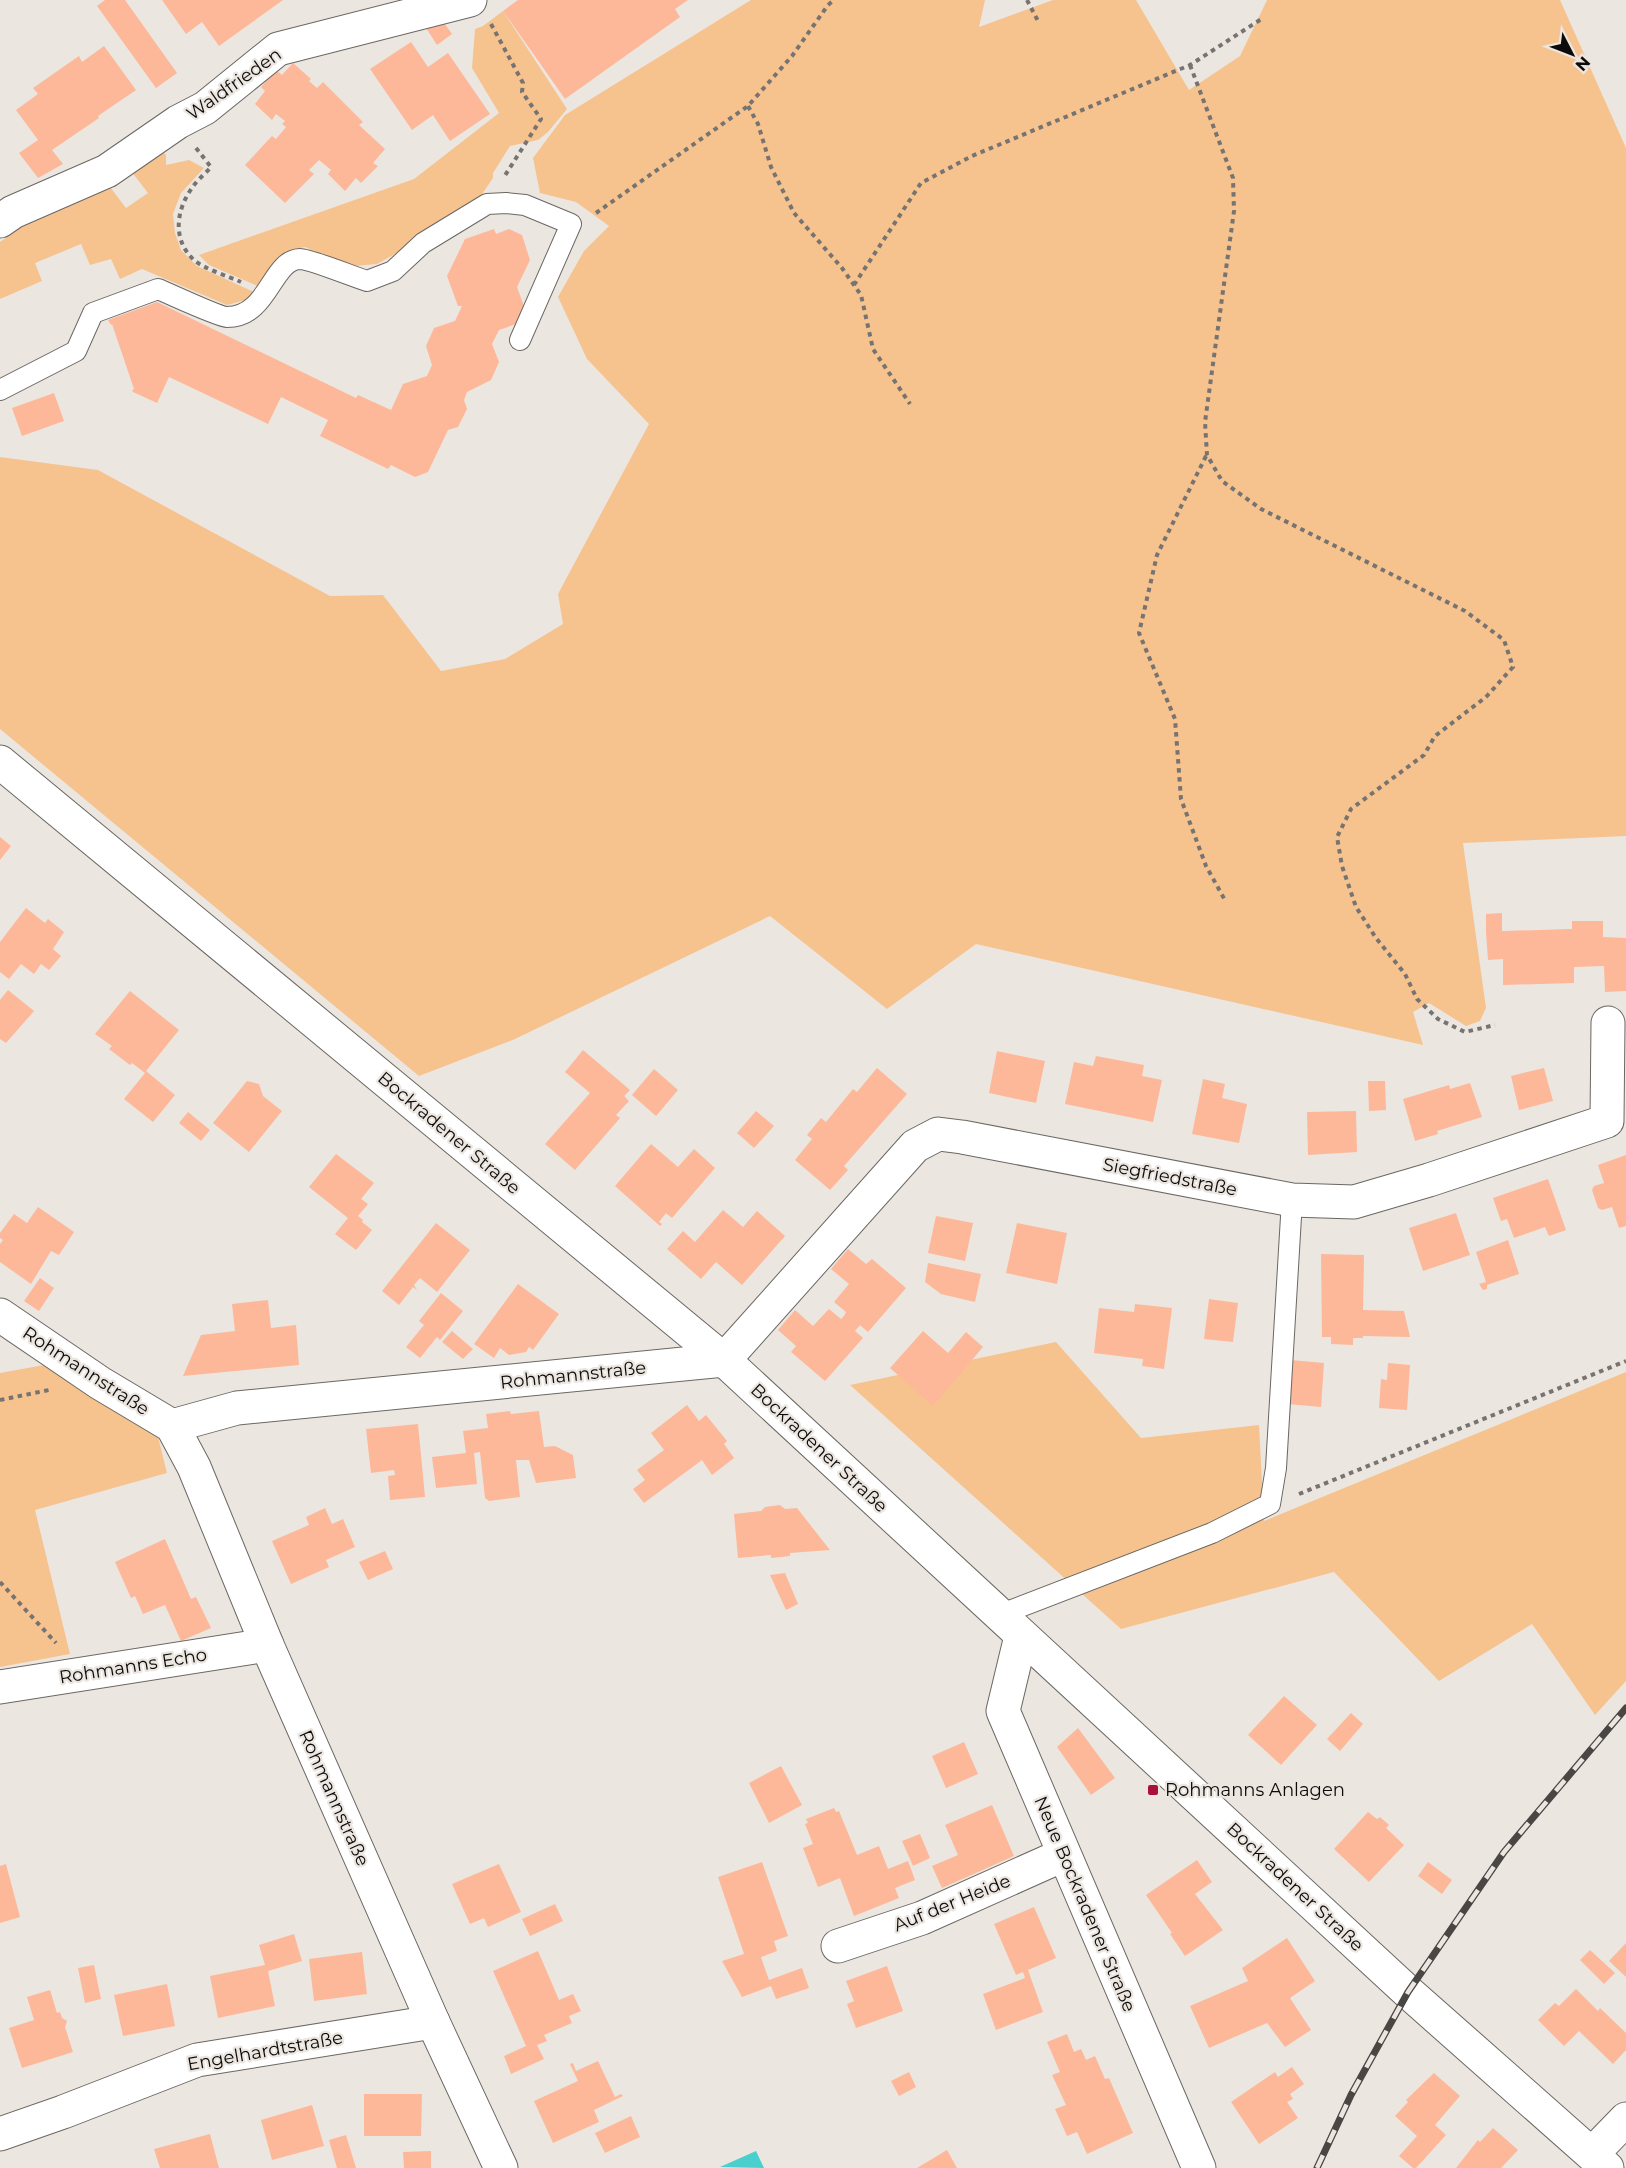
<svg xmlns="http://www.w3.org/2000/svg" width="1626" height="2168" viewBox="0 0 1626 2168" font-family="Montserrat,sans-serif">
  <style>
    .green { fill: #f6c38f }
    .water { fill: #4acfcf }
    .building { fill: #fdb899 }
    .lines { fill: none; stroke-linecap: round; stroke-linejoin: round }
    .service-casing { stroke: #6b6762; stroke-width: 22 }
    .minor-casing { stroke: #6b6762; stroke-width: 35 }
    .tertiary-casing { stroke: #6b6762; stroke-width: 35 }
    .path { stroke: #777370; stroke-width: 4; stroke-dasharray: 4.5 4.5; stroke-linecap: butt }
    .service { stroke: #fff; stroke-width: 20 }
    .minor { stroke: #fff; stroke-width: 33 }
    .tertiary { stroke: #fff; stroke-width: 33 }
    .rail-casing { stroke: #494644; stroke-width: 7 }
    .rail { stroke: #ece6e1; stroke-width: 4.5; stroke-dasharray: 14; stroke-linecap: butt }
    .poi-dot { fill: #a9113b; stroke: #ece6e1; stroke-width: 2 }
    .labels { text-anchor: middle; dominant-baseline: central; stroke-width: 4.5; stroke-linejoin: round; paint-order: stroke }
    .street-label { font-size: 18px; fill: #0d0b0a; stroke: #ece6e1 }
    .poi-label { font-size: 18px; fill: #0d0b0a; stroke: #ece6e1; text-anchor: start }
  </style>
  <rect width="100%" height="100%" fill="#ece6e1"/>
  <!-- green -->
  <g class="green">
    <path d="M751 0H985L979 27 1053 0H1136L1189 90 1240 56 1267 0H1560L1626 148V836L1463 843 1486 1008 1480 1021 1466 1026 1429 1003 1413 1012 1423 1045 976 944 887 1009 770 916 515 1039 419 1076 0 729V457L98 470 330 596 383 595 441 671 505 659 563 624 558 594 649 424 587 359 558 297 584 251 609 226 576 202 540 193 533 158 565 115Z"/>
    <path d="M503 11 567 109 548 132 538 140 510 146 493 173V178L478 200 472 201 395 254 377 264 354 266 332 260 305 247 290 250 275 260 260 287 209 265 199 255 414 179 499 113 472 68 475 29 483 26Z"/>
    <path d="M159 148 166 155V165L189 160 204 168 181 193 173 214 175 233 181 250 197 266 254 292 253 298 227 305 142 269 120 279 111 259 90 265 81 244 35 263 42 281 0 299V242L27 223 110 187 126 208 148 193 131 171Z"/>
    <path d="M1056 1342 1141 1438 1259 1425 1264 1521 1626 1372V1681L1595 1715 1532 1624 1439 1681 1334 1572 1121 1629 850 1385Z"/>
    <path d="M44 1365 158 1437 167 1473 35 1510 70 1654 0 1667V1373Z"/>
  </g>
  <!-- water -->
  <path class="water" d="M756 2151 764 2168 720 2167Z"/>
  <!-- building -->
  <g class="building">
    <path d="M105 0H125L177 73 156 88 97 6Z"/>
    <path d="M162 0H283L219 46 202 22 186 34Z"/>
    <path d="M518 0H688L675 9 680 17 565 99 503 11Z"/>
    <path d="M442 20 452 34 437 45 424 25Z"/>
    <path d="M411 42 428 67 448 53 490 114 450 141 433 115 412 130 370 69Z"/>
    <path d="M104 46 136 90 98 116 99 118 52 150 63 164 38 178 19 153 38 140 16 110 38 94 33 88 79 56 82 62Z"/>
    <path d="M293 63 311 79 309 81 317 88 323 82 363 122 359 125 385 149 373 163 378 166 361 183 356 178 345 191 328 174 331 170 319 160 309 170 314 174 285 203 245 165 272 136 276 139 286 127 282 124 285 121 276 114 272 120 255 104 265 91 261 87 276 70 282 75Z"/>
    <path d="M494 229 496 234 509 229 522 235 530 260 517 287 525 309 519 323 499 330 492 344 499 362 491 380 467 392 464 400 467 409 458 427 448 430 428 472 415 477 391 465 388 469 320 436 328 420 281 397 268 424 169 377 157 403 133 392 132 390 134 389 112 324 111 325 108 320 157 302 356 398 358 395 391 410 403 384 427 376 432 365 426 346 434 328 455 321 462 306H458L447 276 465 239Z"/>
    <path d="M54 393 64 421 22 436 12 408Z"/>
    <path d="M0 837 11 846 0 860Z"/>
    <path d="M26 908 45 923 48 919 64 932 53 949 61 956 49 970 41 964 34 974 21 964 9 979 0 972V942Z"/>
    <path d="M1502 913V931H1504L1570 929H1572V921H1603V937L1626 938V991L1605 992 1604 966 1574 967V983L1503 985V959L1488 960 1486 932V914Z"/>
    <path d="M8 990 34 1011 6 1043 0 1039V1000Z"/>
    <path d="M130 991 179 1030 146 1071 175 1095 153 1122 124 1099 145 1073 132 1063 130 1065 109 1049 112 1046 95 1034Z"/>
    <path d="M583 1050 630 1090 624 1096 629 1101 616 1115 620 1118 575 1170 545 1144 590 1093 565 1072Z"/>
    <path d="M997 1051 1045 1061 1036 1103 989 1093Z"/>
    <path d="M1096 1056 1144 1065 1142 1076 1162 1080 1153 1122 1065 1104 1074 1062 1093 1066Z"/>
    <path d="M877 1068 907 1094 844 1166 848 1170 830 1190 795 1160 812 1139 807 1135 821 1118 826 1122 853 1089 857 1092Z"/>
    <path d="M1544 1068 1553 1101 1519 1110 1511 1076Z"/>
    <path d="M654 1069 678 1090 656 1116 632 1095Z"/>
    <path d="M1203 1079 1225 1084 1222 1098 1247 1104 1239 1143 1192 1134Z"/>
    <path d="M247 1081 259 1084 263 1096 282 1111 249 1152 213 1123Z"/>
    <path d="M1368 1081H1385L1386 1110 1369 1111Z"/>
    <path d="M1470 1083 1482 1117 1437 1131 1438 1134 1415 1141 1403 1099 1449 1085 1450 1089Z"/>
    <path d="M756 1111 774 1126 754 1148 737 1133Z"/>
    <path d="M1356 1111 1357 1152 1308 1155 1307 1112Z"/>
    <path d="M188 1112 210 1130 201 1141 179 1123Z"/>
    <path d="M651 1144 678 1167 694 1149 715 1168 672 1218 666 1213 659 1222 662 1224 660 1226 615 1186Z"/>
    <path d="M336 1154 374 1183 361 1199 368 1204 358 1216 363 1220 362 1222 372 1230 356 1250 335 1234 348 1218 309 1187Z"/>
    <path d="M1626 1155V1226L1619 1228 1612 1207 1602 1210 1598 1208 1592 1190 1594 1186 1604 1183 1598 1165Z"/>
    <path d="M1548 1179 1566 1230 1549 1236 1545 1227 1514 1238 1507 1219 1501 1221 1493 1198Z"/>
    <path d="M38 1207 74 1232 59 1255 51 1251 31 1284 0 1262V1244L3 1240 0 1238V1233L14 1214 27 1223Z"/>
    <path d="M723 1210 743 1227 757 1211 785 1236 742 1285 716 1262 701 1279 667 1249 683 1231 695 1242Z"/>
    <path d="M1456 1213 1470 1255 1423 1271 1409 1228Z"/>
    <path d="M936 1216 973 1223 965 1261 928 1253Z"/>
    <path d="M436 1223 470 1250 437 1292 420 1278 414 1285 417 1290 413 1287 399 1305 382 1291Z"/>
    <path d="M1017 1223 1067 1233 1057 1284 1006 1273Z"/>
    <path d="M1508 1240 1519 1274 1487 1285V1289L1483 1290 1479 1284 1486 1282 1476 1252Z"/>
    <path d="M848 1249 866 1264 872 1259 906 1288 868 1332 860 1325 855 1331 863 1338 825 1381 791 1352 796 1346 778 1330 795 1310 813 1326 829 1309 841 1319 844 1316 846 1312 834 1302 849 1284 831 1269Z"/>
    <path d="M1321 1254 1364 1255 1363 1310 1404 1311 1410 1337 1363 1336V1338H1353V1345L1331 1344V1337H1322Z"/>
    <path d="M928 1263 981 1274 975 1302 941 1294 925 1282Z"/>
    <path d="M40 1278 54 1288 39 1311 24 1301Z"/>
    <path d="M518 1284 559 1314 533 1350 529 1347 526 1352 509 1355 500 1348 494 1358 474 1344Z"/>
    <path d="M441 1293 463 1311 440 1340 437 1337 420 1358 406 1347 424 1325 419 1321Z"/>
    <path d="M1209 1299 1238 1303 1233 1342 1204 1339Z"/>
    <path d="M268 1300 271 1328 296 1325 299 1365 183 1376 201 1335 235 1331 232 1304Z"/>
    <path d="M1135 1304 1172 1308 1164 1369 1142 1366 1143 1359 1094 1353 1099 1308 1134 1312Z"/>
    <path d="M452 1331 473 1349 463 1359 442 1342Z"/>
    <path d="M923 1331 948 1353 966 1332 983 1347 933 1406 890 1368Z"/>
    <path d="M1291 1360 1324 1363 1321 1407 1288 1404Z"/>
    <path d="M1388 1363 1410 1365 1407 1410 1379 1408 1381 1379 1387 1380Z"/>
    <path d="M687 1405 699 1421 706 1415 727 1441 724 1444 734 1458 712 1475 702 1460 644 1503 633 1489 645 1480 637 1470 664 1450 651 1433Z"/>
    <path d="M510 1411 511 1414 539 1411 544 1447 555 1446 573 1455 576 1478 536 1483 529 1460H516L520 1497 489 1501 485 1498 480 1452 474 1453 477 1484 436 1488 432 1457 466 1453 463 1431 488 1428 486 1414Z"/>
    <path d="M418 1424 425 1497 390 1500 388 1476 395 1475 394 1470 371 1473 366 1429Z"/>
    <path d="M780 1505 785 1509 797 1508 830 1550 790 1553V1556L771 1558V1555L738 1558 734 1514 761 1511 765 1507Z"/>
    <path d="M325 1508 332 1524 343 1519 355 1547 326 1560 329 1567 291 1584 272 1541 309 1525 306 1517Z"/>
    <path d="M165 1539 191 1599 196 1597 211 1628 181 1641 165 1605 143 1614 135 1596 131 1598 115 1562Z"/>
    <path d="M385 1551 393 1569 368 1580 359 1562Z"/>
    <path d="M785 1573 798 1604 786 1610 770 1575Z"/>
    <path d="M1284 1696 1317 1725 1281 1765 1248 1735Z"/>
    <path d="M1351 1713 1363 1724 1340 1751 1327 1739Z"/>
    <path d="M1078 1728 1115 1778 1091 1795 1057 1747Z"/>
    <path d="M964 1742 978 1774 946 1788 932 1756Z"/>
    <path d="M781 1766 802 1805 769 1823 749 1783Z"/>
    <path d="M992 1805 1014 1856 942 1888 932 1866 958 1855 945 1825Z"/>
    <path d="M834 1808 836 1812 839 1811 857 1855 879 1846 888 1869 908 1861 915 1880 895 1888 899 1898 854 1916 840 1878 818 1887 803 1848 813 1844 805 1824 808 1823 806 1819Z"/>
    <path d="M1368 1812 1377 1819 1380 1817 1389 1825 1386 1828 1404 1845 1369 1882 1334 1849Z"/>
    <path d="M920 1834 930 1858 913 1866 902 1841Z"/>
    <path d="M1197 1860 1212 1882 1195 1894 1223 1930 1185 1956 1170 1934 1172 1933 1146 1895Z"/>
    <path d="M762 1862 788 1936 774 1941 777 1951 761 1957 769 1980 802 1968 809 1988 776 1999 771 1986 742 1997 722 1961 744 1954 718 1877Z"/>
    <path d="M1428 1862 1452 1880 1442 1894 1418 1876Z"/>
    <path d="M6 1864 20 1917 0 1923V1866Z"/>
    <path d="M499 1864 521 1912 488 1927 484 1918 470 1924 452 1884Z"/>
    <path d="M555 1904 563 1921 530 1936 522 1919Z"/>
    <path d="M1034 1907 1056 1958 1028 1970 1043 2012 996 2030 983 1994 1025 1978 1023 1972 1016 1975 994 1924Z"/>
    <path d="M294 1934 302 1961 268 1971 275 2006 218 2018 210 1976 265 1965 259 1945Z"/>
    <path d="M1287 1938 1315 1981 1290 1998 1311 2030 1285 2047 1267 2023 1209 2048 1190 2006 1248 1981 1242 1968Z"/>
    <path d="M1626 1943V1977L1609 1961Z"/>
    <path d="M1590 1950 1615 1973 1604 1984 1580 1960Z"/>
    <path d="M538 1951 559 2000 573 1994 581 2011 569 2016 572 2023 544 2035 547 2041 537 2045 544 2059 511 2074 504 2056 526 2046 493 1971Z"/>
    <path d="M362 1952 367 1994 314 2001 309 1959Z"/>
    <path d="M94 1965 101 1999 85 2003 78 1968Z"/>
    <path d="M887 1966 903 2011 856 2028 847 2004 854 2001 846 1981Z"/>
    <path d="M167 1984 175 2026 123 2036 114 1995Z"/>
    <path d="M1576 1989 1598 2011 1600 2008 1626 2033V2050L1613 2064 1579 2031 1564 2046 1538 2020 1555 2003 1559 2006Z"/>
    <path d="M50 1990 57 2013 60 2012 62 2018 67 2021 65 2027 73 2052 22 2068 9 2028 34 2020 27 1997Z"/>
    <path d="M1067 2034 1074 2052 1081 2049 1086 2060 1095 2056 1105 2079 1109 2078 1133 2133 1087 2154 1077 2132 1067 2136 1055 2109 1066 2105 1052 2075 1060 2072 1047 2042Z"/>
    <path d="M598 2061 615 2097 621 2094 623 2096 594 2110 599 2122 553 2143 534 2101 578 2081 570 2064 573 2063 576 2071Z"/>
    <path d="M1292 2067 1304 2084 1290 2094 1293 2099 1287 2102 1298 2118 1259 2144 1231 2102 1275 2072 1278 2077Z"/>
    <path d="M909 2072 916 2087 899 2096 891 2081Z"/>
    <path d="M1434 2073 1460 2096 1435 2125 1446 2135 1416 2168H1413L1399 2156 1417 2136 1395 2116 1408 2102 1406 2100Z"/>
    <path d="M364 2094H422L421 2136H364Z"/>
    <path d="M312 2105 324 2146 272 2160 261 2120Z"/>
    <path d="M631 2116 640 2137 605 2153 595 2133Z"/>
    <path d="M1493 2128 1518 2150 1501 2168H1456L1478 2140 1480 2142Z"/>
    <path d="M210 2134 219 2168H160L154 2149Z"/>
    <path d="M346 2135 356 2168H337L329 2140Z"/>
    <path d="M947 2150 957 2168H917Z"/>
    <path d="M431 2151V2168H404L403 2152Z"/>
  </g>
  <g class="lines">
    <!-- service casing -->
    <g class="service-casing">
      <g id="service">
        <path d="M0 390 76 351 93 313 158 289C170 294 219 317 227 317 269 317 271 260 300 259 310 259 354 277 367 281L393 271 423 243 487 204 506 203 525 205 571 224 520 340"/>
        <path d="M999 1615 1212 1533 1270 1504 1276 1468 1292 1200"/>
      </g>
    </g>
    <!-- minor casing -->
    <g class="minor-casing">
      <g id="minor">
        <path d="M0 221 13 212 107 171 178 122 205 108 278 49 470 0"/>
        <path d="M0 1315 100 1383 172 1426 194 1467 267 1645 433 2022 501 2168"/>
        <path d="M172 1426 237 1408 724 1360 915 1146 938 1134 962 1137 1292 1200 1354 1202 1429 1180 1607 1121 1608 1023"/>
        <path d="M1021 1636 1003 1711 1199 2168"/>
        <path d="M0 1687 267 1645"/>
        <path d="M838 1946 922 1918 1063 1855"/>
        <path d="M0 2134 63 2112 197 2060 433 2022"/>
        <path d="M1592 2154 1626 2119"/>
      </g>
    </g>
    <!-- tertiary casing -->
    <g class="tertiary-casing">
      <path id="tertiary" d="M0 762 724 1360 1408 1992 1607 2168"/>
    </g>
    <!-- path -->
    <g class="path">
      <path d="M1027 0 1039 23"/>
      <path d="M491 24 523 83 522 92 541 119 504 177"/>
      <path d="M1190 65 1233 178 1234 211 1205 422 1207 455 1222 481 1261 509 1465 611 1504 640 1513 667 1486 697 1435 736 1424 755 1351 809 1337 837 1342 866 1356 907 1376 938 1405 974 1417 999 1438 1019 1465 1032 1495 1025"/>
      <path d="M748 106 758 124 771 167 794 213 842 268 861 295 873 349 910 404"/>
      <path d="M196 148 211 167C205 174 197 180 192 188 176 210 172 240 194 260 204 269 228 276 241 282"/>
      <path d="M596 213 748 106 792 56 828 5 834 0"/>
      <path d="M854 285 921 183 972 156 1190 65 1263 18"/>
      <path d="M1206 456 1157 555 1139 633 1175 719 1181 799 1206 866 1226 902"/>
      <path d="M0 1400 49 1390"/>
      <path d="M1299 1494 1626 1361"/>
      <path d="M0 1582 56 1643"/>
    </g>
    <!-- service -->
    <use href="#service" class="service"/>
    <!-- minor -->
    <use href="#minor" class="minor"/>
    <!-- tertiary -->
    <use href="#tertiary" class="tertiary"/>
    <!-- rail casing -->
    <g class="rail-casing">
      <path id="rail" d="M1317 2168 1351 2095 1408 1992 1504 1852 1626 1708"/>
    </g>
    <!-- rail -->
    <use href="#rail" class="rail"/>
  </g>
  <!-- markers -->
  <rect class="poi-dot" x="1147" y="1784" width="12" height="12" rx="3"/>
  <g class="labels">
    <!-- street labels -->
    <g class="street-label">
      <text transform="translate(234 84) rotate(-35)">Waldfrieden</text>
      <text transform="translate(449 1133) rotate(40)">Bockradener Straße</text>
      <text transform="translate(1170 1177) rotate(11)">Siegfriedstraße</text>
      <text transform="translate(86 1371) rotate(33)">Rohmannstraße</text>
      <text transform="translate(573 1375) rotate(-6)">Rohmannstraße</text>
      <text transform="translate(819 1448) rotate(43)">Bockradener Straße</text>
      <text transform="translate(133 1666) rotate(-9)">Rohmanns Echo</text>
      <text transform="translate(334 1798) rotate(66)">Rohmannstraße</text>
      <text transform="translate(1295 1887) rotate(43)">Bockradener Straße</text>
      <text transform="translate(952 1903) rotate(-22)">Auf der Heide</text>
      <text transform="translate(1085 1904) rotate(67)">Neue Bockradener Straße</text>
      <text transform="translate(265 2051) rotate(-10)">Engelhardtstraße</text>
    </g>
    <!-- poi labels -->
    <g class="poi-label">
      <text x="1165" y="1790">Rohmanns Anlagen</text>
    </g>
  </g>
  <!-- north arrow -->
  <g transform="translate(1572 54) rotate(132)" stroke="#ece6e1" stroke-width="4.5" paint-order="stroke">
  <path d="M0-4.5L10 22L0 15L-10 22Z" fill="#0d0b0a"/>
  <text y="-9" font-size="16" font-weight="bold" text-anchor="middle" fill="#0d0b0a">N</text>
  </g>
</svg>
